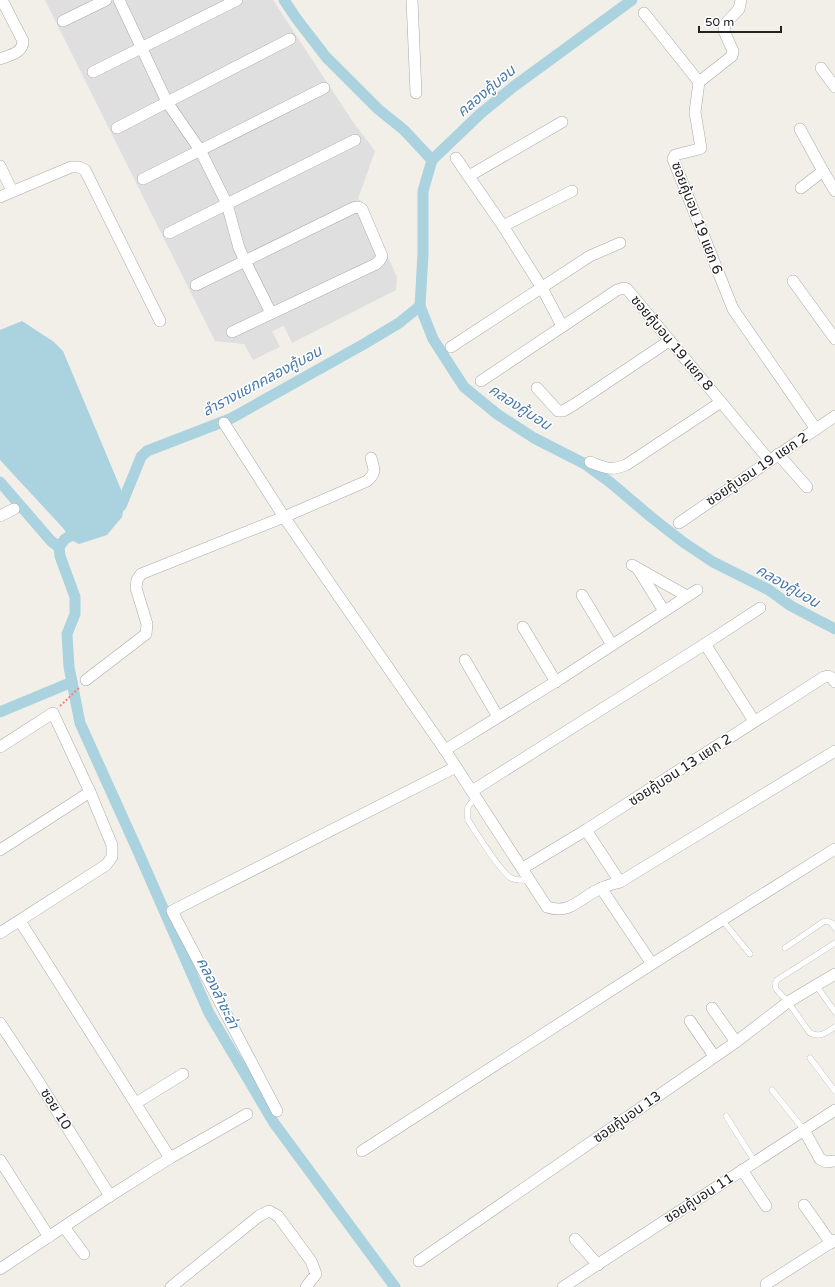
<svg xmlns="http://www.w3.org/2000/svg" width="835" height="1287" viewBox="0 0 835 1287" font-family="'Varela Round','Noto Sans Thai',sans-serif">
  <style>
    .residential { fill: #e0dfdf }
    .water { fill: #aad3df }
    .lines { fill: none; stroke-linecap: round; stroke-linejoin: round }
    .canal { stroke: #aad3df; stroke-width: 11 }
    .service-casing { stroke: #a9a9a9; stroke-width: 6 }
    .minor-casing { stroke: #a9a9a9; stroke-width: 12 }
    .path { stroke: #fa8072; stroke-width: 2; stroke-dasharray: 2 2; stroke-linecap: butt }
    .service { stroke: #fff; stroke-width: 5.5 }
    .minor { stroke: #fff; stroke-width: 11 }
    .labels { text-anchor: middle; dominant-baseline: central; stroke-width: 3; stroke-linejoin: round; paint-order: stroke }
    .street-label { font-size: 14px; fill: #222; stroke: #fff }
    .water-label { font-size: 15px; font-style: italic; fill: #4a7aab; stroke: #fff }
  </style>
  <rect width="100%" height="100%" fill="#f2efe9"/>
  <!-- residential -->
  <path class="residential" d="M45 0H273L351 119 375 151 358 199 363 202 397 277 396 290 292 343 284 326 272 331 280 347 253 360 244 344 215 341Z"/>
  <!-- water -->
  <path class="water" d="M22 321 54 342 63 351 125 499 122 517 107 535 79 544 71 540 63 528 0 460V330Z"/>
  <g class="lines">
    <!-- canal -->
    <g class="canal">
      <path d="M284 0 296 18 326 57 378 109 404 130 432 160"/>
      <path d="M632 0 513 87 480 114 432 160 423 191V254L420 306 433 339 464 387 497 414 534 438 585 464 611 483 651 517 683 542 713 562 769 590 791 606 835 629"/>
      <path d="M0 482 51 541 59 547"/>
      <path d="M115 509 121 506 141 457 147 451 230 419 364 344 399 323 420 306"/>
      <path d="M59 547 60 556 75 597V614L67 634 69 667 80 723 137 849 209 1013 274 1123 395 1287"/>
      <path d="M59 547 65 539 82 529"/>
      <path d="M0 712 72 682"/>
    </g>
    <!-- service casing -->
    <g class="service-casing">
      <g id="service">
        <path d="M476 798C467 806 466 808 468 820 476 832 500 872 511 878 517 881 523 880 529 880"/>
        <path d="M722 920 750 954"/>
        <path d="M835 943 777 980 775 984 776 989 788 1002 810 1033C820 1038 826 1033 835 1027"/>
        <path d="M785 948 823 922 827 921 832 923 835 928"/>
        <path d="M816 985 835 1012"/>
        <path d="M810 1058 835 1091"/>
        <path d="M772 1090 804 1130"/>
        <path d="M726 1116 755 1162"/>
      </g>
    </g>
    <!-- minor casing -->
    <g class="minor-casing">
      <g id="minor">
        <path d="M119 0 167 102 200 150 227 204 239 248 245 261 271 313"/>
        <path d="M412 0 416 93"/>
        <path d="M741 0 739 9 725 24 724 31 733 51 732 56 699 82 695 112 701 148 699 149 675 155 673 159 733 309 816 429"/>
        <path d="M644 13 699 82"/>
        <path d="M63 21 106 0"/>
        <path d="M0 59C10 55 23 53 23 41L2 0"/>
        <path d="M821 68 835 87"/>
        <path d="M93 72 237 0"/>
        <path d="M117 128 290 39"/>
        <path d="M800 129 823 171"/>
        <path d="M456 158 503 226 542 288 562 326"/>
        <path d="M0 166 12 191"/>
        <path d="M469 176 562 122"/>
        <path d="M143 179 324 88"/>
        <path d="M801 188 823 171 835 191"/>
        <path d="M0 197 71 167H79L85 170 160 321"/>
        <path d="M503 226 572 191"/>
        <path d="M169 233 355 140"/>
        <path d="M793 281 835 339"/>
        <path d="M196 285 353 208 358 207 362 209 382 256 380 260 376 264 232 332"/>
        <path d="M451 347 590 256 620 243"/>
        <path d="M481 381 617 290 624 288 627 289 769 460"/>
        <path d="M537 388 558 411H563L575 404 669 341"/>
        <path d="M224 423 284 517 445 750 547 907C572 915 581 896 602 888 607 885 614 884 620 882L835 751"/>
        <path d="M778 454 807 487"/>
        <path d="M590 462C606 468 610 471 626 465L721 402"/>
        <path d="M0 516 14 509"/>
        <path d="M679 523 835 416"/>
        <path d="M632 565 687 596"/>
        <path d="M638 569 664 611"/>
        <path d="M582 595 612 645"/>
        <path d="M523 627 556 682"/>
        <path d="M705 644 754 721"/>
        <path d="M465 660 498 717"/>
        <path d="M86 680 146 634 147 624 136 588 137 580 141 574 284 517 367 481C377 472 374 469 371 458"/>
        <path d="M0 747 53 713 90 792 112 845V857L106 865 0 933"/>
        <path d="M445 750 560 679 697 590"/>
        <path d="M472 791 705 644 760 608"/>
        <path d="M586 830 620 882"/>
        <path d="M0 850 90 792"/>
        <path d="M523 868 586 830 824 677 828 676 832 678 835 682"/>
        <path d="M601 888 652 964"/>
        <path d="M20 921 170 1158"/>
        <path d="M712 1008 736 1042"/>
        <path d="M690 1021 714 1056"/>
        <path d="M0 1023 35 1076 110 1196"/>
        <path d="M136 1103 183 1074"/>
        <path d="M277 1111 172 911 456 767"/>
        <path d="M804 1130 820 1159 826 1162 835 1161"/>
        <path d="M362 1151 652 964 835 849"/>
        <path d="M0 1160 49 1237"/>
        <path d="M742 1170 766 1206"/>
        <path d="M804 1205 831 1243"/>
        <path d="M64 1227 84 1254"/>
        <path d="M575 1239 598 1265"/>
        <path d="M419 1261 736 1042 788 1002 835 974"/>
        <path d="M0 1269 110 1196 170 1158 247 1114"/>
        <path d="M766 1284 835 1240"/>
        <path d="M171 1287 259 1216 269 1211 278 1216 311 1261 316 1274 306 1287"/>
        <path d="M563 1287 835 1110"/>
      </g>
    </g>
    <!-- path -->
    <path class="path" d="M60 706 80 687"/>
    <!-- service -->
    <use href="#service" class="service"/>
    <!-- minor -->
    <use href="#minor" class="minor"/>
  </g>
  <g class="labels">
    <!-- street labels -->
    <g class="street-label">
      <text transform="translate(697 218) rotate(69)">ซอยคู้บอน 19 แยก 6</text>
      <text transform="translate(672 343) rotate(50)">ซอยคู้บอน 19 แยก 8</text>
      <text transform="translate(757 469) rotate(-34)">ซอยคู้บอน 19 แยก 2</text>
      <text transform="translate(680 770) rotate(-33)">ซอยคู้บอน 13 แยก 2</text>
      <text transform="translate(56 1109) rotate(58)">ซอย 10</text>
      <text transform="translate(627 1117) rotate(-35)">ซอยคู้บอน 13</text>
      <text transform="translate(699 1198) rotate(-33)">ซอยคู้บอน 11</text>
    </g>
    <!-- water labels -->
    <g class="water-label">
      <text transform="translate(486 91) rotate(-40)">คลองคู้บอน</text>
      <text transform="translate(262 381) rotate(-28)">ลำรางแยกคลองคู้บอน</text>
      <text transform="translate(520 407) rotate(33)">คลองคู้บอน</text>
      <text transform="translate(788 586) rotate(30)">คลองคู้บอน</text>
      <text transform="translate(218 993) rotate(64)">คลองลำชะล่า</text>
    </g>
  </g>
  <!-- scale -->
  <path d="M699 26v6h82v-6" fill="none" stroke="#222222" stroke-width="2"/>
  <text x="705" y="26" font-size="12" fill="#222222" stroke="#ffffff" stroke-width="3" paint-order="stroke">50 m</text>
</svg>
